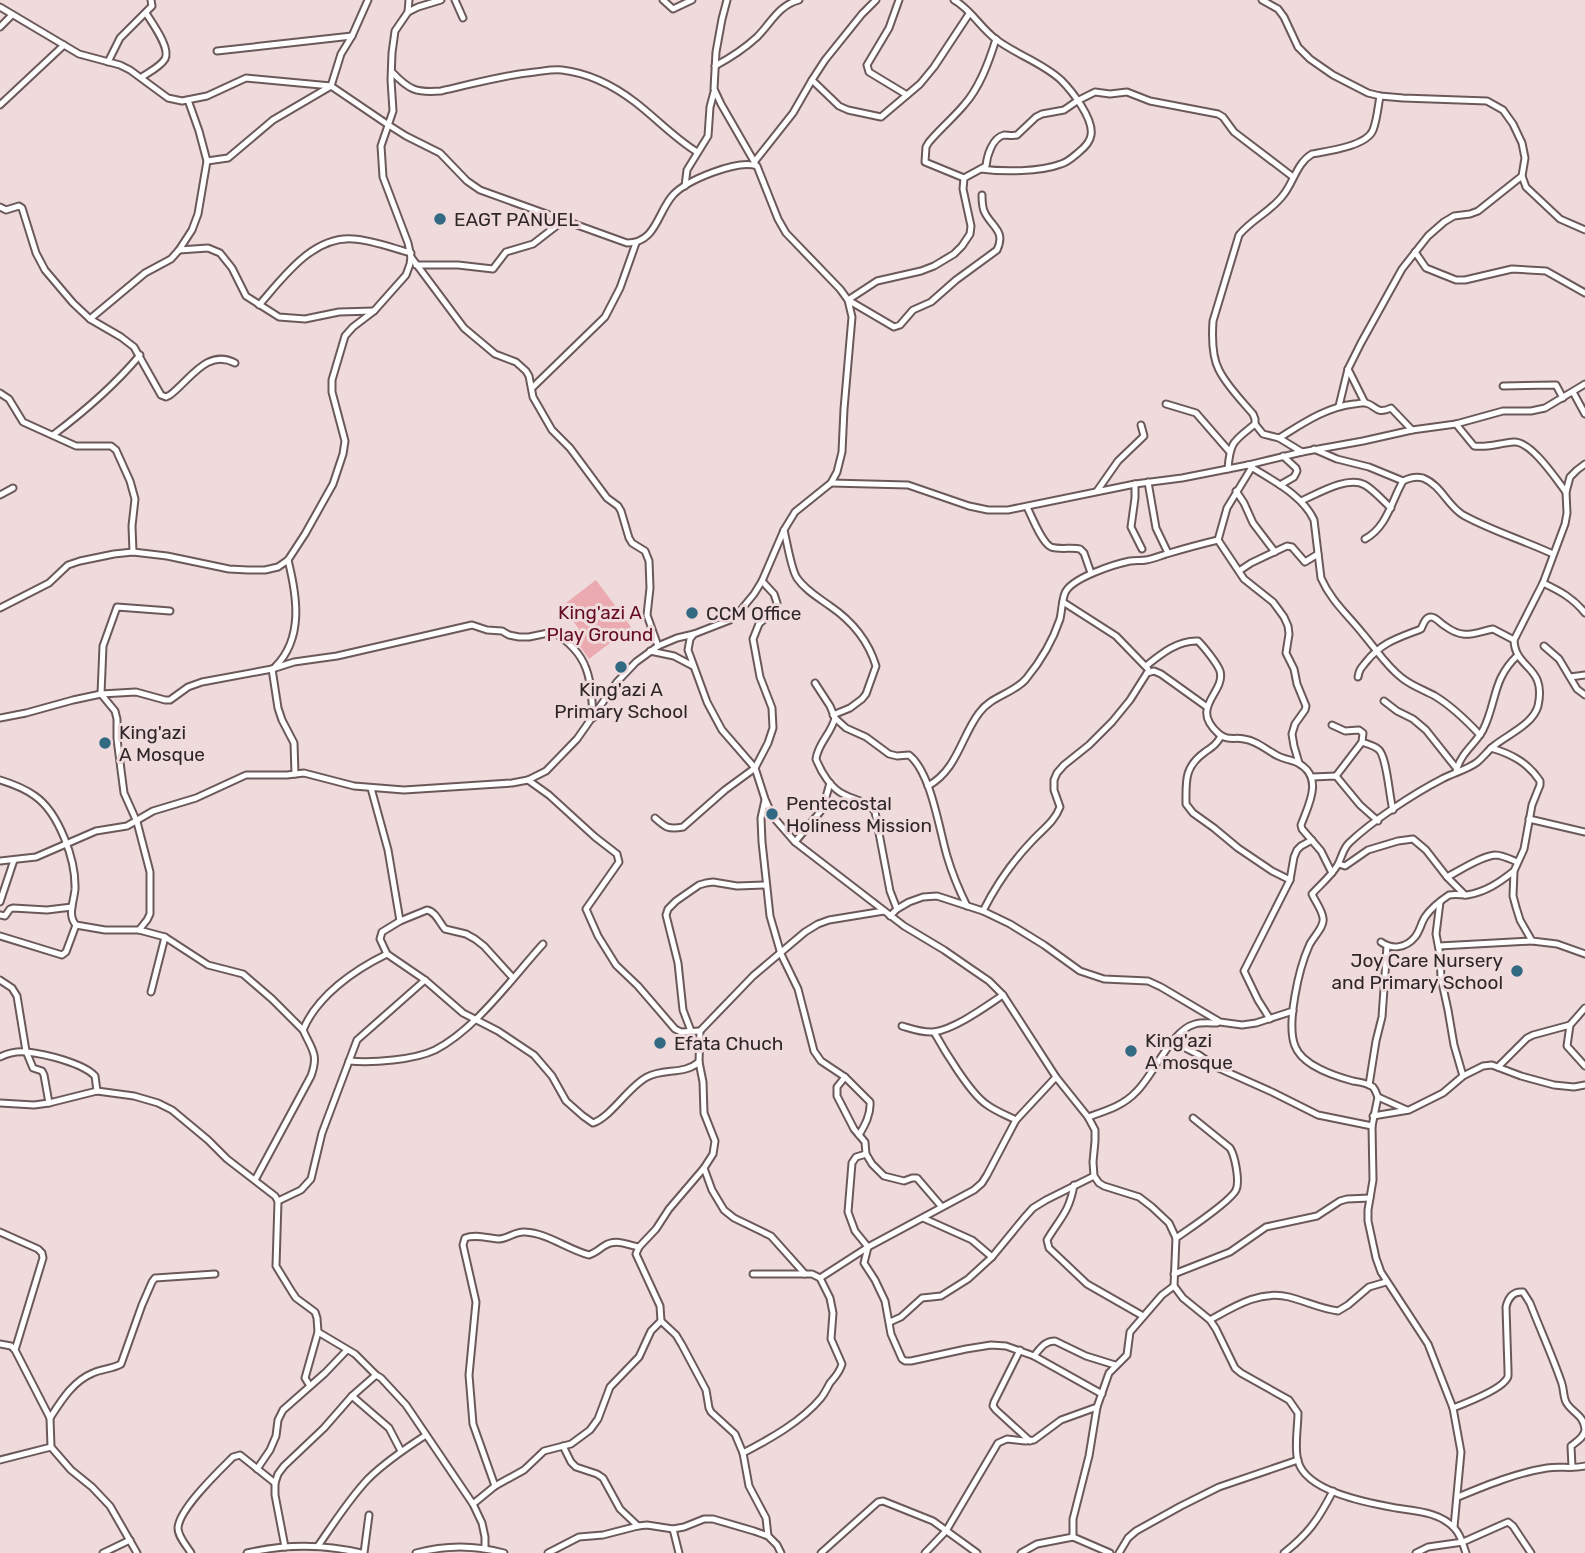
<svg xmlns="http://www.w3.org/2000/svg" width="1585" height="1553" viewBox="0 0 1585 1553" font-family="Rubik,sans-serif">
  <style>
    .green { fill: #ebaaaf }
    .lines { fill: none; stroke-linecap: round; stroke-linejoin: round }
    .minor-casing { stroke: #6b595a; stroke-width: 9 }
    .minor { stroke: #fff; stroke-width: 5 }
    .poi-dot { fill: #326a84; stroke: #efdadc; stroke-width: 2.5 }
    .labels { text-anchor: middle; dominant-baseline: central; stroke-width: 6; stroke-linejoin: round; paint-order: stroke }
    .poi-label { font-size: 19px; fill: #2e2627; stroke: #efdadc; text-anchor: start }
    .park-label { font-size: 19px; fill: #650c22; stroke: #efdadc }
  </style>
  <rect width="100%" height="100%" fill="#efdadc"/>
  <!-- green -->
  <path class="green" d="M596 580 631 627 589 659 572 635 579 629 562 606Z"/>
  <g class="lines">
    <!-- minor casing -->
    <g class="minor-casing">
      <g id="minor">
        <path d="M455 0 463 18"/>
        <path d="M663 0 673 9 692 0"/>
        <path d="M727 0 722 19 716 52 714 89 721 104 755 163"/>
        <path d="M899 0 889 28 867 65 869 72 907 95"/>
        <path d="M954 0C971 9 981 29 997 40 1017 55 1043 63 1061 80 1072 91 1094 119 1091 135 1090 142 1084 148 1079 152 1073 157 1068 162 1061 164 1040 172 1003 172 981 169"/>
        <path d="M1262 0 1278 9 1284 17 1298 47 1310 59 1333 75 1368 93 1380 96 1403 98 1487 101 1503 110 1513 124 1522 143 1525 158 1522 176 1526 187 1560 219 1585 230"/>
        <path d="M0 7 79 54 120 65 130 70 168 98 182 101 207 96 246 78 331 86 387 124 406 136 440 153 467 181 480 190 627 243C656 243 657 213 673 195 687 180 738 159 757 166L778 219 786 233 840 289 848 300 852 317 844 409 842 452 837 472 831 483 795 512 784 530 762 581 754 594 740 611 730 620 694 634 690 639 688 650 707 702 722 730 755 768 765 799 770 810 775 819 795 842 904 926 944 950 970 968 989 981 1003 995 1056 1077 1088 1117 1095 1130V1141L1093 1162 1094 1176 1099 1183 1104 1186 1139 1197 1152 1207 1169 1223 1176 1238 1174 1286 1183 1298 1210 1320 1216 1329 1235 1368 1241 1373 1289 1400 1298 1413C1298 1427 1294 1448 1298 1461 1306 1492 1369 1503 1396 1508 1415 1511 1441 1512 1455 1529 1461 1535 1463 1545 1466 1553"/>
        <path d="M408 12 418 7 441 0"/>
        <path d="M0 27 12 15"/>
        <path d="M217 51 352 36"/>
        <path d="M108 62 120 38 152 6 151 0"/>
        <path d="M715 66C730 58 744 49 757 37 771 23 779 5 799 0"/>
        <path d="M392 72C409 90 416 93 441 91 472 84 503 75 535 72 544 71 553 69 562 70 588 73 614 86 635 102 656 118 674 138 697 152"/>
        <path d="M142 77C149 72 160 67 165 59 171 48 152 23 146 13"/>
        <path d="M812 80 839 106 848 110 881 117 920 84 934 67 969 14"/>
        <path d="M0 105 64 45"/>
        <path d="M207 161 228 158 273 120 331 86 341 54 352 36 368 0"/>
        <path d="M755 161 793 113 812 80 825 60 862 14 876 0"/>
        <path d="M964 178 925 162 926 147 929 142C940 129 953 118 964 105 980 87 989 62 996 39"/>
        <path d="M685 186 687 170 708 136 710 107 714 92"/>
        <path d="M982 195C982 201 982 208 985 213 992 227 1006 231 997 250L956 280 931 302 913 310 900 325 894 327 848 300 877 281 921 271 934 266 954 254 962 246 970 234 971 226 963 189 964 178 986 166C987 156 992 138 1004 135 1008 135 1012 136 1017 135L1036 117 1042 114 1064 110 1077 101 1095 92 1110 94 1127 92 1150 101 1218 114 1223 117 1234 132 1293 177"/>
        <path d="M0 207 6 210 19 206 22 208 36 253 45 270 73 303 90 319 121 337 134 347 161 395 166 397 170 395C190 380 207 348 235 363"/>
        <path d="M179 250 208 248 220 253 232 268 246 296 279 317 305 319 339 312 374 311"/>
        <path d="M1415 252 1426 268 1456 280H1465L1512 269 1546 271 1585 293"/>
        <path d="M411 257 464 328 495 354 516 362 526 371 529 376 533 397 552 430 570 448 607 498 618 506 621 511 629 538 632 543 645 551 649 561 650 588 647 615 658 646"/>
        <path d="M416 265H458L493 269 506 252 533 244 564 220"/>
        <path d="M259 305C283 278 312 236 353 239 372 240 392 248 411 253"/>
        <path d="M90 319 145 273 171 259 179 250 192 230 198 214 207 161 199 131 188 100"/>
        <path d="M1348 369 1365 403"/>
        <path d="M1503 386 1556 385 1563 398"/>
        <path d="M532 388 605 317 620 288 636 243"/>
        <path d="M1573 392 1585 414"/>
        <path d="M0 393 9 399 23 422 76 446H111L116 450 130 481 135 499 132 526 133 552"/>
        <path d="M1166 404 1196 413 1229 451"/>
        <path d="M1339 406 1348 369 1361 343 1402 269 1428 236 1444 222 1454 216 1470 214 1478 211 1522 176"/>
        <path d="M1255 424 1263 434 1279 438 1302 452"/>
        <path d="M1456 424 1474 446C1487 448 1500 443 1514 442 1531 441 1556 479 1566 492"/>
        <path d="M53 435C85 411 114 386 140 355"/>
        <path d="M1279 438C1302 424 1326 407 1354 404 1358 404 1362 402 1366 403 1377 406 1376 415 1391 408L1412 430"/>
        <path d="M1314 449 1337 459 1369 467 1403 481"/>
        <path d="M1248 465C1271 480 1302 494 1314 520L1321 578C1331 601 1348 615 1363 634 1376 649 1386 666 1402 678 1412 686 1424 690 1435 696 1453 707 1466 720 1480 735"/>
        <path d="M1252 467 1227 508 1218 540 1244 579 1273 602 1284 617 1288 626 1289 634 1286 653 1294 669 1297 684 1306 706 1305 710 1295 724 1292 734 1294 746 1299 763"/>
        <path d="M1228 469C1230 441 1234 441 1255 424V419L1253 414C1242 401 1227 386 1219 370 1212 357 1212 336 1213 321L1239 235C1252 219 1272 211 1284 194 1294 181 1297 163 1312 154 1328 151 1367 146 1373 130 1377 120 1378 107 1380 96"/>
        <path d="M1148 482 1156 528 1168 553"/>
        <path d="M831 483 908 485 969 506 988 510H1008L1135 484 1182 478 1248 465 1302 452 1363 441 1412 430 1456 424 1503 411H1531L1545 408 1585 384"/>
        <path d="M1135 484V498L1131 527 1142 549"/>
        <path d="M1280 485 1294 477 1297 471 1296 468 1283 456"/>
        <path d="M1097 491 1118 461 1144 436 1141 425"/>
        <path d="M1236 491 1244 503 1253 523 1275 552"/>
        <path d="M0 495 13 488"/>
        <path d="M1301 501C1317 494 1348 475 1365 485 1375 491 1383 501 1391 508"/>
        <path d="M1027 507C1032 517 1042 543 1051 547 1060 550 1072 547 1080 549L1084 553 1091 573"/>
        <path d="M784 530C787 542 791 569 797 578 805 590 819 598 830 606 852 621 868 640 876 666L866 694 862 699 850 708 833 715"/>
        <path d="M1365 539C1387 527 1391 502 1403 481 1409 478 1416 476 1423 478 1441 485 1447 505 1463 515 1492 531 1523 540 1553 554"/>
        <path d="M1239 571 1251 563 1287 546 1292 547 1305 562 1318 554"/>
        <path d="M1543 583C1560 591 1573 598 1585 613"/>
        <path d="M1063 602 1116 636 1148 669"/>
        <path d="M0 608 49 583 68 565 80 561 114 554 133 552 167 556 229 569 248 570H265L278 567 288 560 305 534 333 484 343 454 345 441 332 392V380L345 336 353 327 374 311 406 275 410 264 411 257 408 243 383 177 381 146 393 111 391 80 392 53 395 31 408 12 409 0"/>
        <path d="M1544 646 1559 659 1577 689 1585 695"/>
        <path d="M650 651 674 656 693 666"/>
        <path d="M1146 666C1161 654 1178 640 1198 641 1204 647 1217 663 1220 671 1226 693 1188 707 1219 734 1227 741 1235 737 1244 739 1258 741 1266 750 1278 756 1284 759 1292 760 1298 763 1324 777 1309 804 1301 825L1302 829 1321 851 1332 873"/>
        <path d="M275 667C304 638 297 596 288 560"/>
        <path d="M272 669 278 708 282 720 294 743 295 774"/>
        <path d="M1358 677C1359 670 1361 668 1366 662 1382 642 1398 638 1421 629 1423 625 1425 617 1431 617 1436 617 1441 624 1445 626 1464 640 1473 633 1493 629L1514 640"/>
        <path d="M1570 677 1585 675"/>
        <path d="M815 683 830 706 835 718 846 728 866 737 889 754 897 756 909 755C931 772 939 829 947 856 952 873 959 890 967 906"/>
        <path d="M1384 701 1397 711 1413 719 1426 730 1457 769"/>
        <path d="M0 718 26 713 73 700 101 694 136 692 165 700H170L188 687 202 682 272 669 294 662 337 656 472 625 487 630 502 631 509 635 519 637H529L553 632C590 654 591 679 593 718"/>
        <path d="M835 718C831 734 818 743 816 759 821 772 831 789 845 795 856 801 867 800 875 812L890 891 897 909"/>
        <path d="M1332 725 1345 731 1359 730 1363 733 1362 742 1336 776"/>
        <path d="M1221 736C1217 744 1212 747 1205 752 1184 767 1186 781 1186 804L1193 813 1214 828 1238 848 1272 871 1290 880"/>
        <path d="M1362 742C1367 744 1373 745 1378 749 1387 755 1389 796 1393 810"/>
        <path d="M1491 748C1512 754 1528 763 1540 781V785L1532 805 1524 849 1514 871 1513 896 1516 907 1520 920 1532 941 1557 944 1585 954"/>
        <path d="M1456 772C1461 752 1474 746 1483 730 1497 702 1492 679 1518 655"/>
        <path d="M1312 777 1336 776 1360 805 1378 821"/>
        <path d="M0 780C13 784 24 788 35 796 59 813 76 860 75 889 74 902 67 915 76 925L105 930H139L165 937 208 965 243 974 272 999 303 1030"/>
        <path d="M528 780 549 795 595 837 617 854 619 862 586 909 598 936 616 965 638 986 675 1029 681 1032 700 1031"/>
        <path d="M928 786C957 770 961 737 979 713 991 696 1013 694 1026 679 1040 662 1053 640 1060 619 1062 610 1062 600 1065 593 1071 578 1115 564 1130 561 1136 560 1141 561 1146 560 1153 559 1160 556 1166 554 1183 549 1201 544 1218 540"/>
        <path d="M371 788 388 850 400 921"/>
        <path d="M765 800 761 818 762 842 770 916 781 954 798 989 814 1051 821 1061 845 1077 870 1102C871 1114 865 1125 859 1135"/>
        <path d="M655 818C665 827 668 830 683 827L725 790 755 768 768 743 773 728 772 708 760 677 753 639 759 624 773 611 777 603 774 594 762 581"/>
        <path d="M1529 819 1585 832"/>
        <path d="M795 842 820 812 824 804 830 783"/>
        <path d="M0 861 36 857 96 831 127 826 153 811 196 798 246 775H287L304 773 354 786 404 790 512 783 528 780 546 771 577 739 617 682 636 662 658 646 677 638 694 634"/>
        <path d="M1339 864 1345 866 1368 850 1398 841 1413 839 1426 850 1447 877 1465 895"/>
        <path d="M1447 877C1461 870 1479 857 1495 855 1502 855 1510 859 1517 862"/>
        <path d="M0 902 14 860"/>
        <path d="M1440 902 1436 934 1440 955 1441 978 1448 1010 1454 1045 1463 1076"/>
        <path d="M983 911C996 885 1012 862 1032 841 1042 830 1055 821 1060 807L1054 790V780L1057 773 1064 765 1089 745 1112 722 1130 700 1147 673 1154 671 1161 674 1207 707"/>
        <path d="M0 915 5 916 10 909 13 908 47 910 72 907"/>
        <path d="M890 916 897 909 909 902 923 897 937 896 983 911 1010 924 1044 945 1080 971 1104 979 1148 981 1161 987 1220 1022 1242 1025 1256 1023 1293 1011"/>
        <path d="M139 930 147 920 150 914V872L137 822 124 793 117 739V719L115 711 101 694 103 646 117 607 170 611"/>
        <path d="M0 936 62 955 66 952 76 925"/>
        <path d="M1381 942C1392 950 1406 948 1415 937 1420 931 1421 923 1425 917 1431 908 1440 901 1449 895 1455 894 1461 895 1467 895 1486 892 1500 882 1514 871"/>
        <path d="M1439 946 1532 941"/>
        <path d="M387 954 380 939 382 932 400 921 427 910C436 912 439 922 445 929L466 934 475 939 484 946 513 978"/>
        <path d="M0 980 12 988 17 996 26 1051 33 1068 42 1071 44 1075 49 1103"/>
        <path d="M151 992 165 937"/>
        <path d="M1270 1019 1258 1000 1244 971 1290 880 1294 857 1297 850 1301 846 1312 840"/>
        <path d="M1570 1025 1567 1046 1585 1066"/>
        <path d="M902 1026C912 1029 923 1033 934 1032 955 1029 985 1007 1003 995"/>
        <path d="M691 1031 683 1010 678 963 666 915 668 909 676 901 699 885 706 883 713 882 737 886 766 885"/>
        <path d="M934 1032C944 1050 970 1093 986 1104 995 1111 1006 1115 1016 1120"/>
        <path d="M1172 1041 1199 1055 1216 1067 1272 1092 1318 1115 1372 1126"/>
        <path d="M0 1057C8 1053 18 1051 27 1052 45 1054 83 1063 95 1076L97 1091"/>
        <path d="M349 1061C373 1063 414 1060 435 1050 476 1029 512 978 543 944"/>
        <path d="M1498 1067 1527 1038 1533 1035 1570 1025 1585 1008"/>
        <path d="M845 1077 837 1087V1096L854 1129 865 1142 866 1154 872 1164 884 1176 904 1181 912 1178H917L941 1206"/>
        <path d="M1369 1085 1376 1041 1382 1017 1387 946"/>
        <path d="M1378 1097 1407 1110"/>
        <path d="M0 1103 34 1105 49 1103 97 1091 134 1096 158 1103 172 1110 208 1140 227 1159 275 1196 278 1201 276 1266 292 1292 296 1298 315 1312 317 1318 318 1332 305 1378 310 1386"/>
        <path d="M1373 1116 1409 1110 1443 1093 1463 1076 1483 1066 1492 1065 1521 1076 1554 1085 1574 1087 1585 1085"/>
        <path d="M1088 1117C1105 1111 1123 1106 1136 1092 1154 1075 1171 1030 1195 1024 1202 1022 1210 1023 1217 1023"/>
        <path d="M866 1154 856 1157 852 1163 848 1212 855 1231 868 1247 864 1263 875 1280 885 1301 891 1334 902 1359 905 1361H911L966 1349 991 1345 1006 1346 1034 1356 1102 1394"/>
        <path d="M704 1168 712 1190 724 1210 734 1218 771 1236 805 1274"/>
        <path d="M255 1180 311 1076C319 1054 312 1050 303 1030 317 996 354 970 387 954L425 980 463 1013 498 1031 534 1055 552 1076 566 1101 583 1116 593 1123C612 1116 628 1087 647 1077 664 1068 684 1075 699 1062"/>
        <path d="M1074 1185C1069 1213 1060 1218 1047 1240L1049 1248 1087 1284 1143 1316"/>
        <path d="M278 1201 301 1190 311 1179 322 1133 357 1040 425 980"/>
        <path d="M923 1218 972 1240 992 1257"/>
        <path d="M0 1232 38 1249 42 1253 43 1258 15 1350"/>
        <path d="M1176 1238C1189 1229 1230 1202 1236 1190 1240 1181 1235 1156 1230 1148L1193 1118"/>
        <path d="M1174 1274 1230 1252 1266 1227 1317 1216 1340 1201 1347 1199 1370 1198"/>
        <path d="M820 1278 868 1247 974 1190 982 1183 987 1175 1016 1120 1056 1077"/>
        <path d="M1210 1320C1235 1306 1260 1290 1289 1297 1305 1301 1321 1309 1338 1311L1348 1305 1369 1287 1386 1282"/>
        <path d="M661 1321 676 1335 682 1345 706 1390 709 1408 711 1412 735 1434 743 1453 749 1486 766 1518 768 1536"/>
        <path d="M890 1322 901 1317 922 1298 941 1296 968 1279 992 1257 1024 1218 1033 1208 1046 1200 1094 1176"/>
        <path d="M318 1332 355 1354 376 1375"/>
        <path d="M0 1344 11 1346 15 1350 50 1418 51 1447 71 1470 92 1487 110 1506 137 1553"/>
        <path d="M1020 1350 994 1402 993 1406 996 1410 1030 1441"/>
        <path d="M1034 1356C1040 1349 1044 1341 1055 1341L1086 1356 1115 1365"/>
        <path d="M352 1396 389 1428 401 1451"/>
        <path d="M1453 1408C1466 1403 1497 1391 1505 1381 1509 1377 1508 1376 1508 1370L1506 1307C1508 1298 1513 1291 1523 1292L1530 1303C1540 1329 1552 1355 1561 1381 1564 1388 1563 1396 1566 1402 1571 1412 1584 1415 1585 1429 1585 1437 1576 1442 1571 1446L1572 1467"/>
        <path d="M50 1418C61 1401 73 1381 93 1373 102 1369 112 1369 121 1364L142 1305 152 1282 155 1278 215 1274"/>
        <path d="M563 1446 571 1462 576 1467 597 1474 603 1478 620 1509 638 1526"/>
        <path d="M743 1453C770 1439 802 1421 821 1398 825 1393 827 1388 830 1383 835 1377 840 1372 842 1364L831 1339 833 1313 830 1298 820 1278 812 1274H753"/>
        <path d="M0 1460 51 1447"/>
        <path d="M257 1469 270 1450 276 1436 278 1420 283 1410 325 1373 347 1350"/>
        <path d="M495 1486 473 1424 469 1375 476 1302 463 1245 465 1238C475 1234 487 1238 498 1239 508 1239 515 1231 525 1232 547 1233 567 1249 589 1255 595 1253 598 1250 604 1246 616 1238 626 1245 639 1247L656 1229 669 1209 704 1168 713 1154 715 1141 704 1113 703 1082 699 1062 700 1031 753 976 805 932 818 924 829 920 884 911"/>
        <path d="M1458 1497C1487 1485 1516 1473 1547 1468 1559 1466 1573 1469 1585 1466"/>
        <path d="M473 1504 495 1486 524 1470 544 1451 571 1444 590 1430 598 1419 610 1387 639 1357 651 1331 661 1321 660 1306 636 1254 639 1247"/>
        <path d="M1454 1527 1461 1452 1453 1408 1428 1344 1381 1272 1376 1258 1368 1221V1210L1373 1180 1372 1126 1378 1097C1376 1093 1376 1091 1373 1087 1368 1083 1359 1082 1353 1081 1334 1076 1302 1065 1295 1046 1286 1024 1299 968 1309 946 1312 938 1325 927 1323 918 1322 910 1315 901 1312 894 1320 885 1330 877 1337 866 1342 858 1342 850 1349 843 1372 821 1413 794 1442 779 1453 773 1466 770 1476 763 1483 758 1488 750 1495 745 1509 734 1533 724 1538 706 1547 665 1515 670 1514 640L1543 583 1565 524 1567 513 1566 492 1570 477 1577 470 1585 464"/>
        <path d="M673 1529 679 1553"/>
        <path d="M1073 1537V1519L1089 1456 1097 1407"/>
        <path d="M318 1546C334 1523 349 1499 368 1479 385 1462 406 1448 426 1435"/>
        <path d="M285 1547 275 1495V1483L278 1474 284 1466 324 1428 352 1396 376 1375 381 1378 406 1405 473 1504 482 1523 485 1537V1548"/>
        <path d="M103 1553 130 1540"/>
        <path d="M191 1553C187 1546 178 1537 178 1528 179 1509 219 1471 233 1457L240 1455 275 1483"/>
        <path d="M247 1553C285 1544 323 1544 361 1553"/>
        <path d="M364 1553 369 1515"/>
        <path d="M416 1553C445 1545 475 1545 504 1553"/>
        <path d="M548 1553 579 1537 603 1535 638 1526 647 1525 673 1529 684 1527 704 1519H713L754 1531 768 1536 777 1545 781 1553"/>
        <path d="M821 1553 878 1502 883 1501 933 1521 977 1553"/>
        <path d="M925 1553 946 1531 998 1443 1007 1439 1025 1441 1034 1440 1061 1420 1097 1407 1109 1373 1127 1355 1130 1332 1162 1295 1174 1286"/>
        <path d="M1021 1553 1037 1544 1073 1537 1110 1553"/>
        <path d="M1119 1553 1128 1538 1136 1531 1181 1506 1219 1487 1298 1460"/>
        <path d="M1284 1553C1309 1533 1318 1520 1333 1491"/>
        <path d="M1416 1553 1428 1547 1463 1542 1508 1522 1513 1526 1531 1553"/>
      </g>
    </g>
    <!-- minor -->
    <use href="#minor" class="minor"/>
  </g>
  <!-- markers -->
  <g class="poi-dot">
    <circle cx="440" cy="219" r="7"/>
    <circle cx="692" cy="613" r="7"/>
    <circle cx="621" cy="667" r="7"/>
    <circle cx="105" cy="743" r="7"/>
    <circle cx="772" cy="814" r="7"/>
    <circle cx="1517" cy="971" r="7"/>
    <circle cx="660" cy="1043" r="7"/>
    <circle cx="1131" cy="1051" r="7"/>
  </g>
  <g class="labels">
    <!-- poi labels -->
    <g class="poi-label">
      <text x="454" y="219">EAGT PANUEL</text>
      <text x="706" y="613">CCM Office</text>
      <text x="621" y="689" text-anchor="middle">King'azi A<tspan x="621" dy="22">Primary School</tspan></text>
      <text x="119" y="732">King'azi<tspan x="119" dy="22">A Mosque</tspan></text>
      <text x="786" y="803">Pentecostal<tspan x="786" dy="22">Holiness Mission</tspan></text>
      <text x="1503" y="960" text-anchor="end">Joy Care Nursery<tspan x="1503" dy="22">and Primary School</tspan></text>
      <text x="1145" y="1040">King'azi<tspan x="1145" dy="22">A mosque</tspan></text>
      <text x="674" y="1043">Efata Chuch</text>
    </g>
    <!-- park labels -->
    <g class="park-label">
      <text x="600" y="612">King'azi A<tspan x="600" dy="22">Play Ground</tspan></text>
    </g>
  </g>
</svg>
